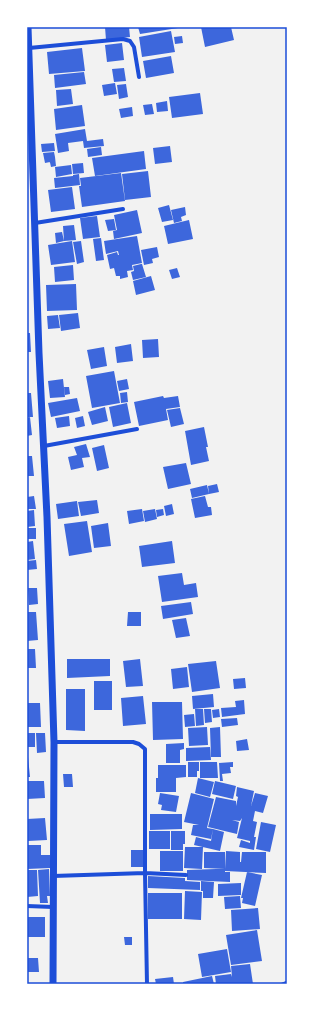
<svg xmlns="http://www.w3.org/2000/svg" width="314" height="1011" viewBox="0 0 314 1011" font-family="Commissioner,sans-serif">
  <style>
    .building { fill: #3d67dc }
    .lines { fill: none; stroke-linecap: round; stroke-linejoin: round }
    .path { stroke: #1d4ed8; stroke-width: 2.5 }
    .minor { stroke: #1d4ed8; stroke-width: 4 }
    .tertiary { stroke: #1d4ed8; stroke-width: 7 }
    .neatline { fill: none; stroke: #1d4ed8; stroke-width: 1.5 }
  </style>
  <rect width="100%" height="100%" fill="#f2f2f2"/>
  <path class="building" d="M105,27h24l1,10 -24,3z
    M138,27h40v1l-38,6z
    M201,27h30l3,13 -29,7z
    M171,31l4,21 -33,5 -3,-20z
    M182,36l1,7 -8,1 -1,-7z
    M122,43l2,17 -17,2 -2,-17z
    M82,48l3,23 -36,3 -2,-22z
    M171,56l3,17 -28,5 -3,-17z
    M124,68l2,13 -12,1 -2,-13z
    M84,72l2,12 -31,4 -1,-13z
    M115,83l2,11 -13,2 -2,-11z
    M126,84l2,13 -9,2 -2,-14z
    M71,89l2,15 -16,2 -1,-16z
    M200,93l3,21 -31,4 -3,-21z
    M167,101l1,10 -11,1 -1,-9z
    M152,104l2,10 -9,1 -2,-10z
    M82,105l3,21 -29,4 -2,-21z
    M132,107l1,9 -12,2 -2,-9z
    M85,129l2,12 16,-2 1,7 -20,2 -1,-7 -15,2 1,8 -11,2 -3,-19z
    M54,143l1,8 -13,1 -1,-8z
    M170,146l2,16 -17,2 -2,-16z
    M101,147l1,8 -14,2 -1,-8z
    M144,151l2,18 -51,7 -3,-18z
    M54,152l1,5 -6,1 1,4 -5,1 -2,-10z
    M55,157l1,9 -5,1 -2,-9z
    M83,163l1,10 -11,1 -1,-10z
    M71,165l1,9 -16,3 -1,-10z
    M148,171l3,26 -26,3 -3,-26z
    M121,173l4,28 -43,6 -3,-21h2l-1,-8z
    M79,174l1,11 -25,3 -1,-10 19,-2v-1z
    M72,187l3,22 -24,3 -3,-22z
    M169,205l4,15 -11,2 -4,-14z
    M185,207l1,8 -5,2 1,4 -8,2 -3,-13z
    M137,210l5,23 -28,6 -1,-8 4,-1 -3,-15z
    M97,216l3,21 -17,2 -3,-21z
    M114,219l2,11 -8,1 -3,-11z
    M189,220l4,19 -25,5 -4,-18z
    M74,225l2,15 -12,1 -1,-15z
    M62,232l2,9 -8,2 -1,-10z
    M137,236l5,27 -10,2 1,5 -6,1 1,6 -8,2v-3h-4l-2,-8 -4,1 -3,-14 10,-3 1,3 8,-2 -7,2 -1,-4 -12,3 -2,-13z
    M101,238l3,22 -8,1 -3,-22z
    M72,241l3,21 -24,3 -3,-20z
    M81,241l3,21 -7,2 -4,-22z
    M157,247l2,10 -7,2 1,4 -9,2 -3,-15z
    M141,264h1l4,13 -13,3 -2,-8 3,-1 -1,-5z
    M73,265l1,15 -19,2 -1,-15z
    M177,268l3,9 -8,2 -3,-9z
    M151,276l4,14 -19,5 -3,-14z
    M76,284l1,26 -30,1 -1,-26z
    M78,313l2,15 -19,3 -2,-16z
    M58,315l2,13 -12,1 -1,-13z
    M27,333h3l1,19h-4z
    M158,339l1,18 -16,1 -1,-18z
    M131,344l2,17 -16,2 -2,-16z
    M104,347l3,19 -16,3 -4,-19z
    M114,371l6,32 -28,5 -6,-32z
    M63,379l2,18 -15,1 -2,-17z
    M127,379l2,10 -10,2 -2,-10z
    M64,387h5l1,7 -5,1z
    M127,392l1,10 -7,1 -1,-10z
    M27,393h4l2,24h-6z
    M163,396l1,2 14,-2 2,11 -14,2 2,11 -29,6 -5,-24z
    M77,398l3,13 -29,6 -3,-14z
    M127,403l4,20 -18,4 -4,-20z
    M105,407l3,14 -16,4 -4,-13z
    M180,408l4,16 -13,3 -4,-17z
    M69,416l1,10 -13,2 -2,-10z
    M83,416l2,10 -8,2 -2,-10z
    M30,417l2,18 -5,1v-18z
    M204,427l4,20h-2l3,14 -18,4 -6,-34z
    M86,444l4,13 -8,1 2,9 -13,3 -3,-13 9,-2 -3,-8z
    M104,445l5,23 -12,3 -5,-23z
    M27,456h5l2,20h-6z
    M186,463l5,21 -23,5 -5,-22z
    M217,484l2,8 -10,2 -1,-8z
    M207,485l2,9 -17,4 -2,-9z
    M34,496l2,13h-9v-12z
    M205,496l3,11h3l1,8 -17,3 -4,-19z
    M97,500l2,13 -18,3 -3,-14z
    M77,501l2,15 -21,3 -2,-15z
    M172,504l2,10 -8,2 -2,-10z
    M142,509l2,12 -15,3 -2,-13z
    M155,509l2,10 -12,3 -2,-11z
    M163,509l1,6 -7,2 -1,-7z
    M34,510l1,16 -8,1v-16z
    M87,521l5,31 -23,4 -5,-32z
    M108,523l3,23 -17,2 -3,-22z
    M27,528h9v11h-9z
    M33,541l2,18 -8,1v-18z
    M172,541l3,22 -33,4 -3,-21z
    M36,560l1,9 -10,1v-9z
    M182,573l2,12 12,-2 2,14 -36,5 -4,-26z
    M28,588h9l1,16 -9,1z
    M191,602l2,12 -30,5 -2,-13z
    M27,612h9l2,28 -11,1z
    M128,612h13v14h-14z
    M186,618l4,18 -14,2 -4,-18z
    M27,649h8l1,19h-9z
    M67,659h43v17l-43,2z
    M140,659l3,27 -17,1 -3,-26z
    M216,661l4,27 -28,4 -4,-28z
    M187,667l2,20 -16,2 -2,-20z
    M245,678l1,10 -12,1 -1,-10z
    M94,681h18v29h-18z
    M66,689h19v42l-19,-1z
    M213,694l1,13 -21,2 -1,-13z
    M143,696l3,28 -23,2 -2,-28z
    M244,700l1,14 -23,3 -1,-9 15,-1 -1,-6z
    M152,702h30l1,37 -30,1z
    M27,703h13l1,24h-14z
    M195,709h8l1,16 -8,1z
    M204,709h7l1,13 -7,1z
    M219,709l1,8 -7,1 -1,-8z
    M194,714l1,12 -10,1 -1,-12z
    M237,718l1,7 -16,2 -1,-8z
    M207,727l1,18 -19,1 -1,-18z
    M220,727l1,30h-10l-1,-29z
    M27,733h8v14h-8z
    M36,733h9l1,19 -9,1z
    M247,739l2,11 -12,1 -1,-10z
    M184,743v6l-4,1v13h-14v-19z
    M210,747l1,13 -25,1v-13z
    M27,757h1l2,20h-3z
    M188,762h11v9h-2v6h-9z
    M200,762h17l1,16h-18z
    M233,762v5h-3l1,6 -9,1 1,7h-3l-1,-18z
    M158,765h28v12l-10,1v14h-20v-14h2z
    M63,774h9l1,13h-9z
    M198,778l16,4 -4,15 -15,-4z
    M27,781h17l1,17 -18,1z
    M215,781l21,5 -3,13 -21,-5z
    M237,787l17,4 -3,15 4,-13 13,3 -5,17 -8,-2 -2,10 4,1 -3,15h2l-2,13 -15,-3 2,-7 9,3v-2l-13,-3 5,-20 -2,3 -8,-1 7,2 -2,12 -29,-7 8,-30 20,4v5l2,-9 -2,-1z
    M160,793l19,3 -3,16 -15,-2 1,-5 -4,-1z
    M191,793l23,6 -7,29 6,1 -2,10 -20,-4 2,-10h6l-15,-3z
    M150,814h32v15l-32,1z
    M45,818l2,22 -19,1 -1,-22z
    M261,822l15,3 -6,27 -14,-3z
    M213,829l11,3 -4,19 -26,-6 2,-8 15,4z
    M149,831h21v18h-21z
    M171,831h14v13h-2v6h-12z
    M27,845h14v10h9v13l-23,1z
    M185,847h18l-1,22 -18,-1z
    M131,850h12v17h-12z
    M160,851h23v20h-23z
    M226,851l14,1v10h1l1,-10h24v21l-41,-2v-2h2h-2z
    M204,852h21v17l-21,-1z
    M49,869l1,27h-3l1,7h-8l-2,-33z
    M216,869h9v3h5v10l-43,-2v-10z
    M27,870h10l1,26 -11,1z
    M247,872l15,3 -7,31 -13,-3 1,-5h-2z
    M148,876l37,2v3l15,1v8l-52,-2z
    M201,881l13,1 -1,16h-10v-7h-2z
    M241,883v12l-23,1v-12z
    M185,891l17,1 -1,28 -17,-1z
    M148,893h34v26h-34z
    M240,896l1,12 -16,1 -1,-12z
    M258,908l2,21 -28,2 -1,-21z
    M27,917h18v20h-18z
    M257,930l5,31 -31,4 -5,-30z
    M124,937h8v8h-7z
    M227,949l4,23 -29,5 -4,-23z
    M27,958h11l1,14h-12z
    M250,964l3,20h-37l-1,-8 16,-2 1,3 -1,-11z
    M212,976l2,8h-31v-2z
    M173,977l1,7h-18l-1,-5z"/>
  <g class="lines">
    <path class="path" d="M282,984l5,-2"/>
    <path class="minor" d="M29,48l94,-9 7,2 4,6 5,30
      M35,223l88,-14
      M44,446l93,-17
      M54,742h79l6,2 6,5v124l2,111
      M53,876l92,-3 41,2
      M27,906l26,1"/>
    <path class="tertiary" d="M28,27l11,326 8,164 7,225 -1,242"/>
  </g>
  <rect width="314" height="1011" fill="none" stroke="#ffffff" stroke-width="56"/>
  <rect x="28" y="28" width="258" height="955" class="neatline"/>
</svg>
